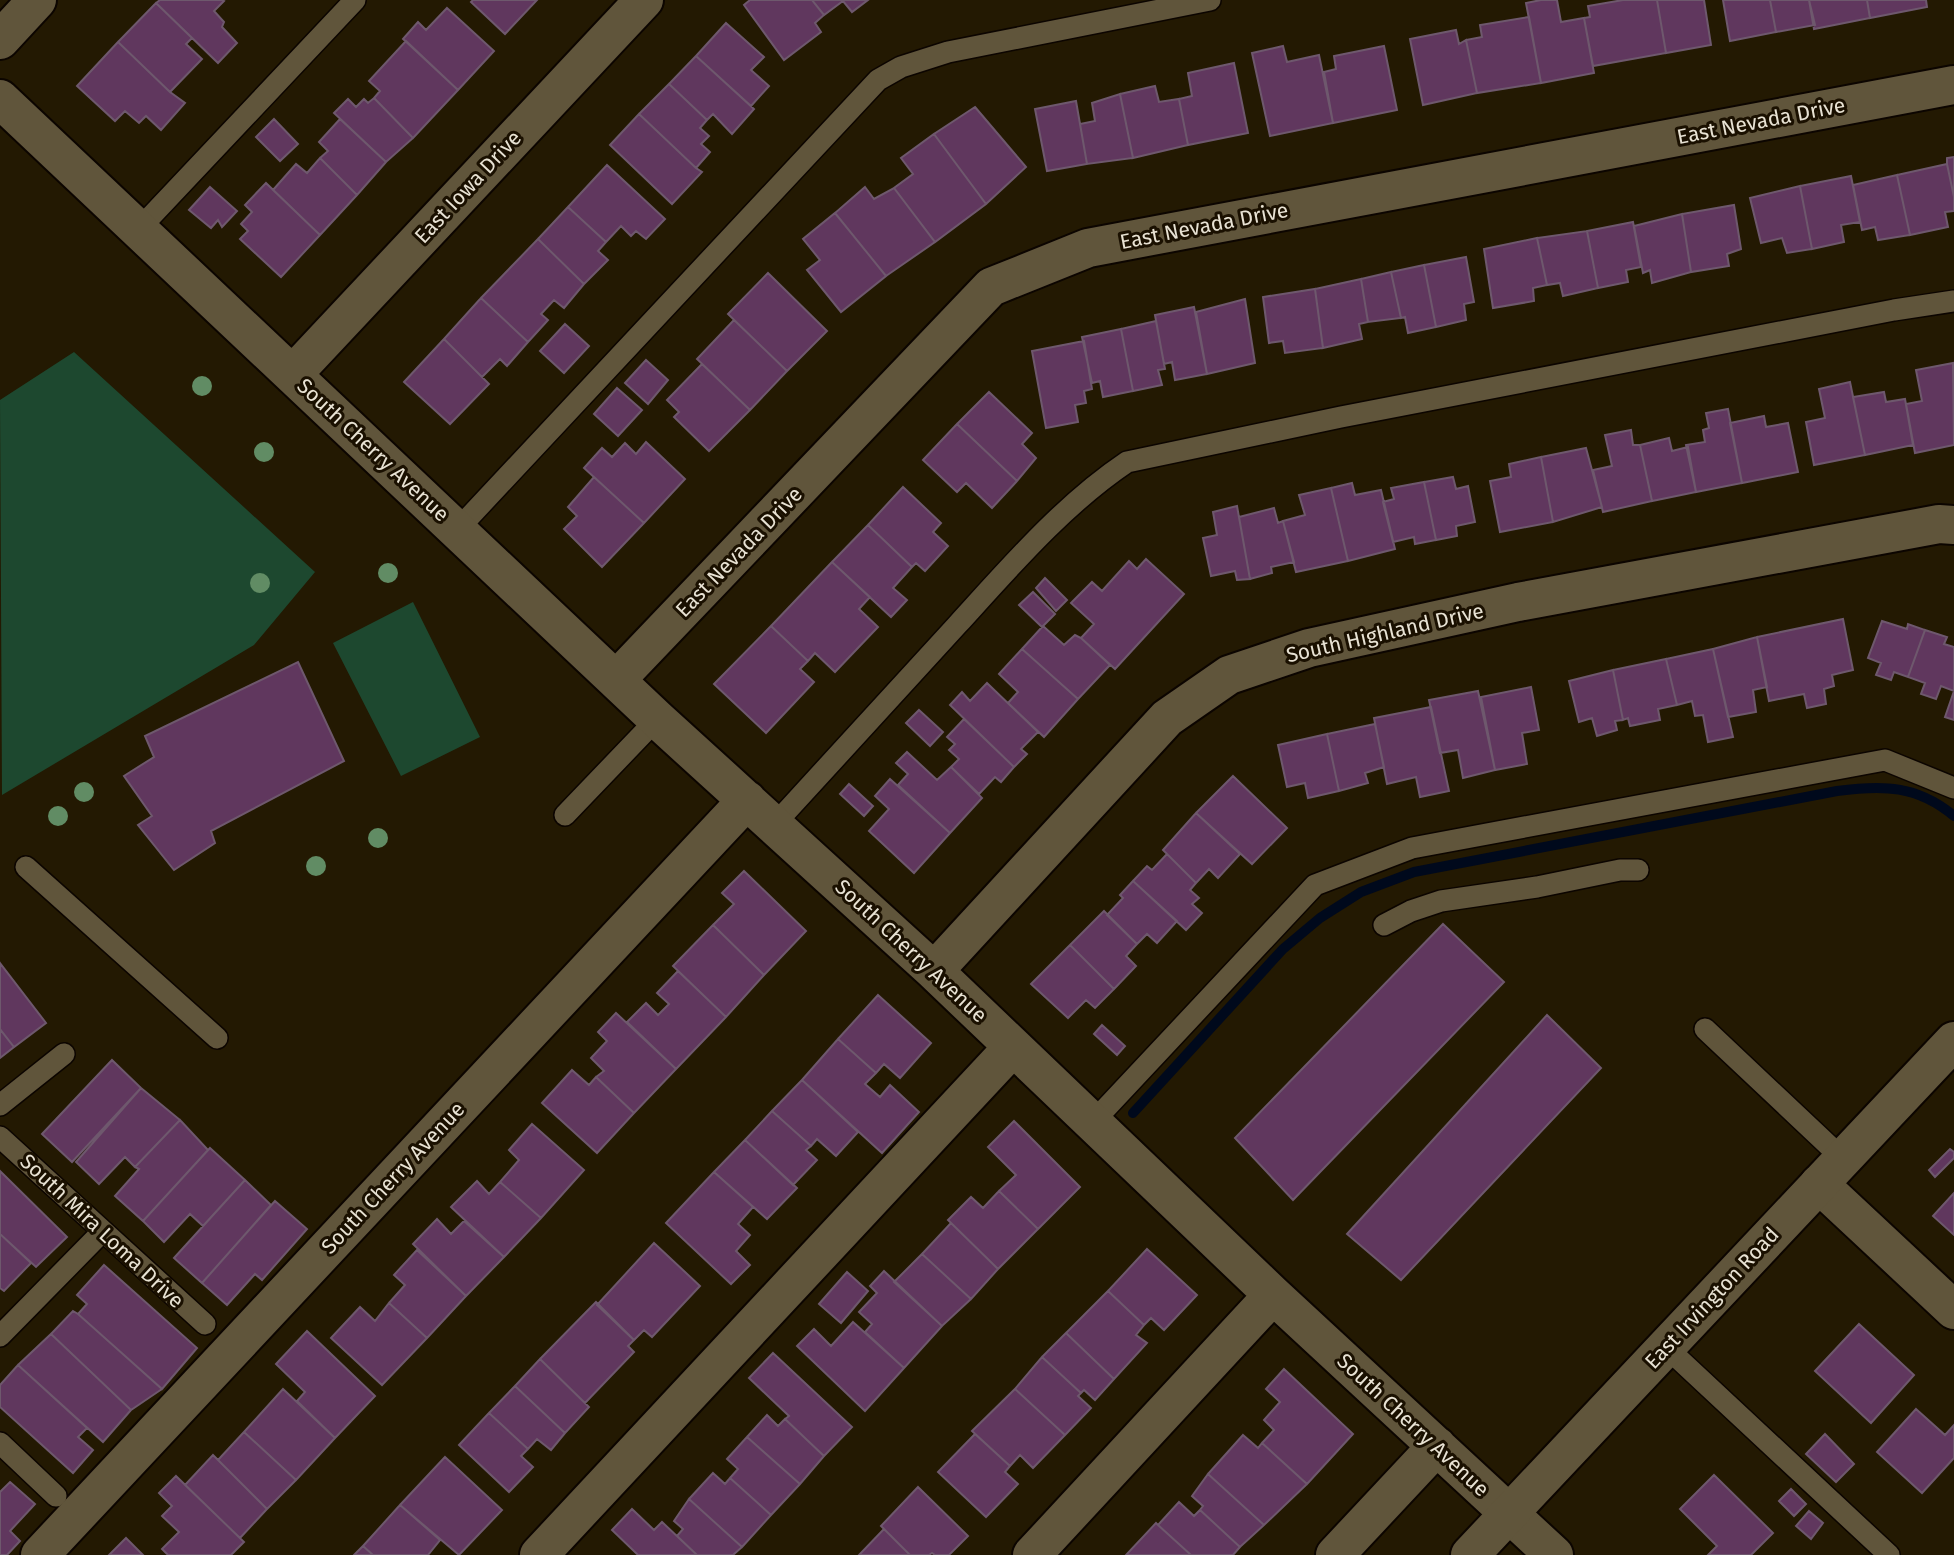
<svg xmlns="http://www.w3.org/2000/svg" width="1954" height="1555" viewBox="0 0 1954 1555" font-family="'Fira Sans',sans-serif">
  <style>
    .green { fill: #1d482f }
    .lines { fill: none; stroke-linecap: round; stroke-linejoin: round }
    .stream { stroke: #00091c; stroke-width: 10 }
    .building { fill: #60375e; stroke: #6e586d; stroke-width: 2 }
    .lane-casing { stroke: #0c0500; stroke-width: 24 }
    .street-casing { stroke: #0c0500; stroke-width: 42 }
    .secondary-casing { stroke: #0c0500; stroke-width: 42 }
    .lane { stroke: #60553b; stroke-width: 21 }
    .street { stroke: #60553b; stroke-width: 38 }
    .secondary { stroke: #60553b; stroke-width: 38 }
    .tree { fill: #618c64 }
    .labels { text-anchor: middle; stroke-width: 6; stroke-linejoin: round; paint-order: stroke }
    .street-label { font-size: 21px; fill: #e8e2d3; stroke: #1a1000 }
  </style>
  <rect width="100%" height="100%" fill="#231902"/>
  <path class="green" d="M74,352l241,220 -61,73 -252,150 -2,-395z
    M413,602l67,135 -79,39 -68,-133z"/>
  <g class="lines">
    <path class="stream" d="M1133,1113l150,-164 37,-31 41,-26 53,-20 423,-81c46,-6 80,-6 117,25"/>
  </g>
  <path class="building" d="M160,0h62l2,1 -10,10 10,11 -2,5 15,16 -19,20 -62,-60z
    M473,0h64l-32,34 -34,-32z
    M750,0h62l12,15 -9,8 6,9 -37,28 -40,-55z
    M812,0h56l-16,12 -9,-11 -19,14z
    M1541,0h16l4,22 23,-4 10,55 -53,10 -15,-80z
    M1623,0h34l9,53 -73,13 -9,-48 6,-1 -2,-11z
    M1657,0h47l7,45 -45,8z
    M1723,0h47l6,32 -46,9z
    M1770,0h39l6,25 -39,7z
    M1809,0h58l3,18 -56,11z
    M1867,0h59l1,7 -57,11z
    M156,3l36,35 -6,6 16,15 -32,33 -52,-50z
    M447,8l47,43 -36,39 -55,-51 15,-17 8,8z
    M1529,17l12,66 -64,10 -11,-53 16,-3 -2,-12z
    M726,23l38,34 -13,13 18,16 -18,20 -55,-50z
    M1456,30l3,14 7,-4 11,53 -54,12 -13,-66z
    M406,41l52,49 -45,48 -39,-40 6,-7 -11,-10z
    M118,42l52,50 15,11 -24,27 -15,-14 -7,7 -14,-12 -10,10 -38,-35z
    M1283,46l4,16 32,-7 14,68 -63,13 -18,-83z
    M1384,46l13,64 -64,13 -9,-51 12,-3 -2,-13z
    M696,56l58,53 -22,25 -19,-20 -6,6 -38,-36z
    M1234,63l14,70 -60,12 -9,-46 13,-3 -4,-23z
    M669,84l38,36 -7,8 9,8 -8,8 9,8 -14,16 -57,-54z
    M1155,86l4,16 20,-3 9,46 -55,13 -13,-64z
    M1120,94l13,64 -46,6 -7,-40 15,-3 -3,-18z
    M374,98l39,40 -27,24 -52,-49 14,-14 8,8 8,-8 4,4z
    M1076,101l11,63 -40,7 -12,-62z
    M975,107l51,60 -40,37 -52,-70z
    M639,114l57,54 6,4 -30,32 -62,-59z
    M274,119l24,25 -18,17 -24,-24z
    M340,119l46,43 -29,33 -37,-37 8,-7 -9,-9z
    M934,134l52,70 -51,38 -41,-54 19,-14 -12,-16z
    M1954,157v40l-7,-33v-6z
    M320,158l37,37 -37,40 -47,-45 23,-26 11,9z
    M1947,164l7,33v14l-9,1 3,15 -38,8 -13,-60z
    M607,165l58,54 -19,20 -10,-8 -5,5 -10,-10 -15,16 -38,-35z
    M1897,175l13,60 -32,5 -3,-13 -13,3 -9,-45z
    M1851,176l9,46 -19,3 3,17 -32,7 -12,-63z
    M266,183l54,52 -39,42 -41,-38 8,-8 -7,-7 11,-12 -7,-7z
    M1800,186l12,63 -25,4 -5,-15 -21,5 -11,-45z
    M210,187l27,24 -15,16 -4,-7 -7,8 -22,-18z
    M865,187l9,12 20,-11 41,54 -49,34 -51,-63z
    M1734,205l7,44 -14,5 2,12 -38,6 -9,-58z
    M568,207l38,35 -8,9 10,9 -24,24 -46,-45z
    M835,213l51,63 -45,36 -34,-42 13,-10 -17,-21z
    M1682,214l9,58 -39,11 -2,-13 -7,3 -9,-47z
    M1633,222l8,45 -15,3 2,12 -30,6 -11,-57z
    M1587,231l11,57 -35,8 -3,-13 -13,2 -10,-47z
    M1537,238l10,47 -14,3 1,13 -41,7 -9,-59z
    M538,239l46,45 -20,24 -10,-8 -13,14 7,6 -20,22 -47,-44z
    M1466,257l8,45 -10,2 2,16 -30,7 -12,-62z
    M1424,265l12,62 -28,6 -3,-16 -4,1 -10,-46z
    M1391,272l10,46 -33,4 -7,-43z
    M768,273l59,58 -40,40 -59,-57z
    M1361,279l7,43 -9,2 3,15 -39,9 -8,-59z
    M1315,289l8,59 -38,5 -2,-12 -14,2 -6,-46z
    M481,298l47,44 -21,24 -7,-7 -18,18 -38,-38z
    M1245,299l10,64 -48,11 -11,-62z
    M1194,307l13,67 -32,6 -3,-18 -8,2 -9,-49z
    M734,320l53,51 -37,39 -53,-51z
    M1156,321l9,48 -7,1 4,15 -29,6 -12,-62z
    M565,324l24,22 -25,27 -24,-22z
    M1121,329l12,62 -30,6 -3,-16 -8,2 -10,-46z
    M444,339l45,45 -39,40 -46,-42z
    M1084,341l8,48 -8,2 2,12 -11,2 3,17 -32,6 -14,-77z
    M646,360l22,20 -20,24 -23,-21z
    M1953,363l1,82 -39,8 -9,-49 16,-3 -6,-31z
    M702,364l48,46 -41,41 -35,-34 5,-5 -12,-12z
    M1850,382l15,73 -51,10 -8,-43 19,-4 -6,-29z
    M617,388l25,22 -24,26 -24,-22z
    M989,392l43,41 -10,11 14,14 -19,23 -60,-57z
    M1884,392l2,10 19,-3 8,46 -48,10 -12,-58z
    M1728,409l14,74 -46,9 -10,-47 19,-3 -2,-12 6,-2 -3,-15z
    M1764,416l2,11 22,-4 10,49 -56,11 -12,-60z
    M957,424l60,57 -25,27 -26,-25 -9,9 -34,-32z
    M1631,430l2,15h7l12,56 -49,11 -10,-42 19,-4 -7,-31z
    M1669,438l3,13 16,-4 8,45 -44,9 -12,-56z
    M646,442l39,37 -41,44 -60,-55 18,-20 10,9 13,-14 11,11z
    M1586,448l16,59 -49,15 -12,-65z
    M1541,457l12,65 -53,10 -10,-51 21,-4 -2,-13z
    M594,477l50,46 -42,44 -38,-38 13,-13 -9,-9z
    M1453,477l3,12 12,-3 7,36 -19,4 1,10 -21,4 -12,-58z
    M1424,482l12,58 -21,4 -1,-7 -21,5 -10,-40 11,-3 -3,-11z
    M1352,483l3,12 26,-5 14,59 -47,12 -17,-73z
    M903,487l38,36 -8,9 15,14 -23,25 -9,-8 -4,4 -44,-42z
    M1331,488l17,73 -52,11 -13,-51 22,-6 -6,-20z
    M1237,506l13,73 -13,1 -2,-9 -24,5 -8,-38 14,-3 -4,-23z
    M1274,508l4,15 5,-2 11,41 -23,5 1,6 -22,6 -11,-62z
    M868,525l44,42 -19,21 14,12 -16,17 -59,-55z
    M1146,559l38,35 -69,75 -34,-31 13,-14 -23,-21 21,-21 10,9 27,-30 8,8z
    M832,562l38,35 -11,12 19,18 -43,45 -20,-19 -7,8 -37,-35z
    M1045,578l22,22 -11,11 -20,-23z
    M1033,592l22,22 -13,13 -23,-22z
    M1843,619l10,51 -21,5 2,11 -10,3 2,15 -19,4 -3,-14 -35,7 -12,-64z
    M1882,621l25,8 1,-5 17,6 -17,47 -14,-5 -3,8 -15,-5 5,-12 -13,-5z
    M771,626l37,35 -8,8 14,13 -48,51 -52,-49z
    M1043,626l21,19 11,-10 6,3 29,27 -32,34 -56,-50z
    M1925,630l22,7 -3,7 10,3v44l-13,-5 -5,13 -15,-5 4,-11 -17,-6z
    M1757,637l10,50 -14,3 3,22 -28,5 -15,-68z
    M1022,649l56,50 -34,38 -36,-34 10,-11 -19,-18z
    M1713,649l20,88 -25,5 -5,-27 -8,1 -3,-15 -15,4 -11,-46z
    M1666,659l11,46 -19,4 2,11 -30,6 -2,-8 -5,2 -10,-50z
    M298,662l46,99 -133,70 4,12 -41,27 -36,-45 14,-9 -28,-40 30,-19 -9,-21z
    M1613,670l10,50 -8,1 2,9 -20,6 -5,-18 -13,4 -10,-41z
    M987,683l51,49 -17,17 6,5 -13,13 -64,-62 12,-13 8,9z
    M1531,687l8,43 -17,3 5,31 -32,6 -14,-73z
    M1478,691l17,79 -32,8 -5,-28 -18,3 -11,-53z
    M1954,691v29l-9,-3z
    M1431,707l18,84 -29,6 -4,-20 -29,7 -13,-66z
    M919,710l24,22 -13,14 -24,-23z
    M964,719l50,48 -13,15 -6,-5 -16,17 -28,-27 8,-8 -10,-9 6,-6 -8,-7z
    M1375,724l9,43 -19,6 3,10 -29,8 -12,-57z
    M1327,734l12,57 -31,7 -3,-15 -18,4 -9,-42z
    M907,752l30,28 14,-13 31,31 -32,35 -52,-48 10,-11 -12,-11z
    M1233,776l54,52 -35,36 -56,-51z
    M890,779l60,54 -36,40 -45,-42 20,-22 -14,-13z
    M849,784l24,22 -9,10 -24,-22z
    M1196,813l44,41 -22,24 -9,-9 -13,14 -33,-33z
    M1167,854l29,29 -6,7 9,8 -7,6 10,9 -16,17 -53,-49 14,-15 5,4z
    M744,871l62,60 -42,44 -51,-50 21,-21 -12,-11z
    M1133,881l44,40 -20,22 -10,-9 -10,10 -30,-29 16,-17 -3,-3z
    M1104,911l33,33 -11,12 10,10 -22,23 -44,-44z
    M1443,924l61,58 -211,218 -58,-62z
    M713,925l51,50 -38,42 -53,-51z
    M1070,945l44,44 -19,19 -9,-8 -18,18 -37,-34z
    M0,963l46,60 -32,24 -14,-18z
    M678,971l48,46 -50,52 -49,-47 19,-19 12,12 11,-11 -12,-11z
    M878,995l53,48 -31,35 -16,-14 -8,9 -38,-34z
    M616,1013l60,56 -42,44 -38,-36 8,-6 -13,-13 16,-17 -9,-9z
    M1547,1015l54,53 -200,212 -54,-46z
    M1102,1025l23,21 -8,9 -23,-21z
    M0,1029l14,18 -14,11z
    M838,1039l38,34 -11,11 15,13 10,-12 29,27 -37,41 -80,-73z
    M112,1060l29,28 -69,74 -30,-28z
    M572,1070l17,15 7,-8 38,36 -37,40 -55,-50z
    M802,1080l56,52 -22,24 -19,-17 -6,7 -39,-35z
    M141,1088l39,32 -45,47 -10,-10 -26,27 -23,-22z
    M772,1111l39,35 -5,4 11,10 -24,25 -48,-45z
    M180,1120l28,30 -65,71 -28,-25 24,-27 -4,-2z
    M1014,1121l66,66 -42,42 -39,-38 17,-16 -28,-28z
    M532,1124l52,46 -43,48 -41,-36 19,-22 -10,-10z
    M745,1140l52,48 -30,31 -53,-47z
    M210,1148l35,32 -42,46 -13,-12 -26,28 -21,-21z
    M1950,1149l4,3v6l-19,19 -6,-7z
    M0,1171l67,66 -31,30 -36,-33z
    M714,1172l39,35 -15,17 12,11 -14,16 14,14 -19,19 -65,-61z
    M245,1180l26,25 -69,78 -28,-25z
    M477,1181l12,13 11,-12 41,36 -37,39 -53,-50z
    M999,1191l39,38 -40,40 -50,-49 23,-23 12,11z
    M1954,1193v42l-21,-19z
    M275,1201l32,28 -45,51 -7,-6 -28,31 -25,-22z
    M437,1219l14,15 13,-13 40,36 -38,39 -53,-52z
    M951,1223l47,46 -27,30 -49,-45z
    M0,1234l31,29 -27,28 -4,-3z
    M654,1243l46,43 -48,51 -8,-7 -10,10 -37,-35z
    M1147,1249l50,46 -33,35 -13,-12 -7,7 -36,-34z
    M417,1250l49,46 -39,42 -38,-35 16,-18 -11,-10z
    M922,1254l49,45 -29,27 -48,-44z
    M104,1265l93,83 -35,41 -84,-75 9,-10 -10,-9z
    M884,1271l58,55 -38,42 -39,-36 7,-8 -13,-12 18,-19 -7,-7z
    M847,1272l21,19 -27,32 -22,-19z
    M1108,1291l36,34 -8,10 11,8 -33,36 -48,-46z
    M596,1302l38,38 -6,6 6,6 -49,51 -45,-44z
    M389,1303l38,35 -45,47 -51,-47 29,-31 15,14z
    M73,1311l5,3 84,75 -31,21 -80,-76z
    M853,1322l51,46 -39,43 -68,-65 17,-17 17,17z
    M1859,1324l55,51 -43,48 -56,-52z
    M307,1331l68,65 -40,42 -38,-37 8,-9 -29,-28z
    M1066,1333l48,46 -19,21 -11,-10 -3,3 -39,-36z
    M51,1334l80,76 -28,32 -85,-77z
    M773,1353l79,74 -28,29 -39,-37 4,-3 -40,-38z
    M1042,1357l39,36 -3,3 13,12 -26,27 -50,-46z
    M540,1359l49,48 -24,26 -50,-47z
    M18,1365l69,63 -9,9 15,13 -20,23 -73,-66v-22z
    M1284,1369l69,65 -46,50 -45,-41 12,-13 -10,-10 16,-18 -14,-13z
    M515,1386l50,47 -14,17 -14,-11 -9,10 -39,-36z
    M283,1389l52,49 -39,42 -52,-48z
    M1015,1389l50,46 -32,33 -13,-13 -10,11 -38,-35z
    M1916,1409l29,26 9,-10v33l-32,35 -45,-41z
    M489,1413l39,36 -7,7 12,11 -24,25 -50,-47z
    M767,1415l11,11 7,-7 39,37 -24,28 -53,-47z
    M244,1432l52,48 -29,29 -49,-49z
    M975,1434l35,32 -5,6 13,12 -32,33 -48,-45z
    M1825,1434l29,30 -18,18 -30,-28z
    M1243,1435l15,13 4,-5 45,41 -43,41 -56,-51z
    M747,1437l53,47 -29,31 -41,-37 8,-9 -11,-10z
    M213,1455l54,54 -27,29 -55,-53z
    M445,1457l57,53 -43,45 -59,-50z
    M713,1473l12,11 5,-6 41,37 -29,32 -53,-48z
    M1208,1474l56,51 -24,22 -40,-37 3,-4 -11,-10z
    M1714,1475l59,58 -22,22h-43l9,-9 -37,-37z
    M176,1476l68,66 -13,13h-63l-6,-6 17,-17 -17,-16 10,-10 -13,-13z
    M10,1482l25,22 -25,27 10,10 -13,14h-7v-63z
    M918,1487l50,49 -19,19h-14l-3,-2 -3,2h-19l-29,-29z
    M1791,1489l15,15 -12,12 -15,-15z
    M689,1499l53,48 -9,8h-36l-20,-19 6,-7 -9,-8z
    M1179,1502l15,14 6,-6 40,37 -7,8h-42l-33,-30z
    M400,1505l40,35 -12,15h-55l-10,-9z
    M632,1509l22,21 8,-8 35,33h-59l-26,-25z
    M1809,1511l14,12 -12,16 -15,-13z
    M1156,1523l2,2 33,30h-65z
    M884,1529l26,26h-51z
    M126,1538l17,17h-34z
    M363,1546l10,9h-19z"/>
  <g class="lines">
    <g class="lane-casing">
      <path id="lane" d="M139,229l216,-229
        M458,529l420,-449 23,-13 47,-15 262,-52
        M565,815l92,-96
        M774,825c62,-67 123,-134 184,-201 52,-57 105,-119 169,-162l214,-45 553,-107 60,-9
        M26,867l191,171
        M1384,925l27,-14 30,-10 96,-14 83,-17h18
        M1705,1029l138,130
        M0,1105l64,-51
        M1092,1123l223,-238 97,-37 473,-88 69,28
        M0,1137l205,187
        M0,1336l103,-105
        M1666,1347l223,208
        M0,1443l56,53"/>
    </g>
    <g class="street-casing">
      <path id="street" d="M0,40l37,-40
        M0,99l657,620 277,252 339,324 281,260
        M293,374l351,-374
        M617,679l374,-392 97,-39 866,-163
        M934,971l233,-253 62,-43 80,-27 209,-46 421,-78 15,1
        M1819,1184l135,126
        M40,1555l707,-755
        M539,1555l474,-508
        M1032,1555l241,-260
        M1335,1555l102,-109"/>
    </g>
    <g class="secondary-casing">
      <path id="secondary" d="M1470,1555l484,-514"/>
    </g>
    <use href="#lane" class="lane"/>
    <use href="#street" class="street"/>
    <use href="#secondary" class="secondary"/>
  </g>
  <g class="tree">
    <circle cx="202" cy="386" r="10"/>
    <circle cx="264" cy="452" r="10"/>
    <circle cx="388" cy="573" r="10"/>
    <circle cx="260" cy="583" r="10"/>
    <circle cx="84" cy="792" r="10"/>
    <circle cx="58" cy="816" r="10"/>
    <circle cx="378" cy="838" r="10"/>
    <circle cx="316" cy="866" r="10"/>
  </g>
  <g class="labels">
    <g class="street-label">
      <text transform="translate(1761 121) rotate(-11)" y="7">East Nevada Drive</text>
      <text transform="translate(468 187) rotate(-47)" y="7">East Iowa Drive</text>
      <text transform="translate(1204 226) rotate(-11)" y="7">East Nevada Drive</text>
      <text transform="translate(373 450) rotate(43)" y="7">South Cherry Avenue</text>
      <text transform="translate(739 552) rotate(-46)" y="7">East Nevada Drive</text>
      <text transform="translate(1385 633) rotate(-13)" y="7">South Highland Drive</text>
      <text transform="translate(911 951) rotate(43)" y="7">South Cherry Avenue</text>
      <text transform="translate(393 1178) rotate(-47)" y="7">South Cherry Avenue</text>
      <text transform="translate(102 1231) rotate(43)" y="7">South Mira Loma Drive</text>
      <text transform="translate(1712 1298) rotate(-47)" y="7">East Irvington Road</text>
      <text transform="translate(1413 1425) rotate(43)" y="7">South Cherry Avenue</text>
    </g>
  </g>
</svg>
